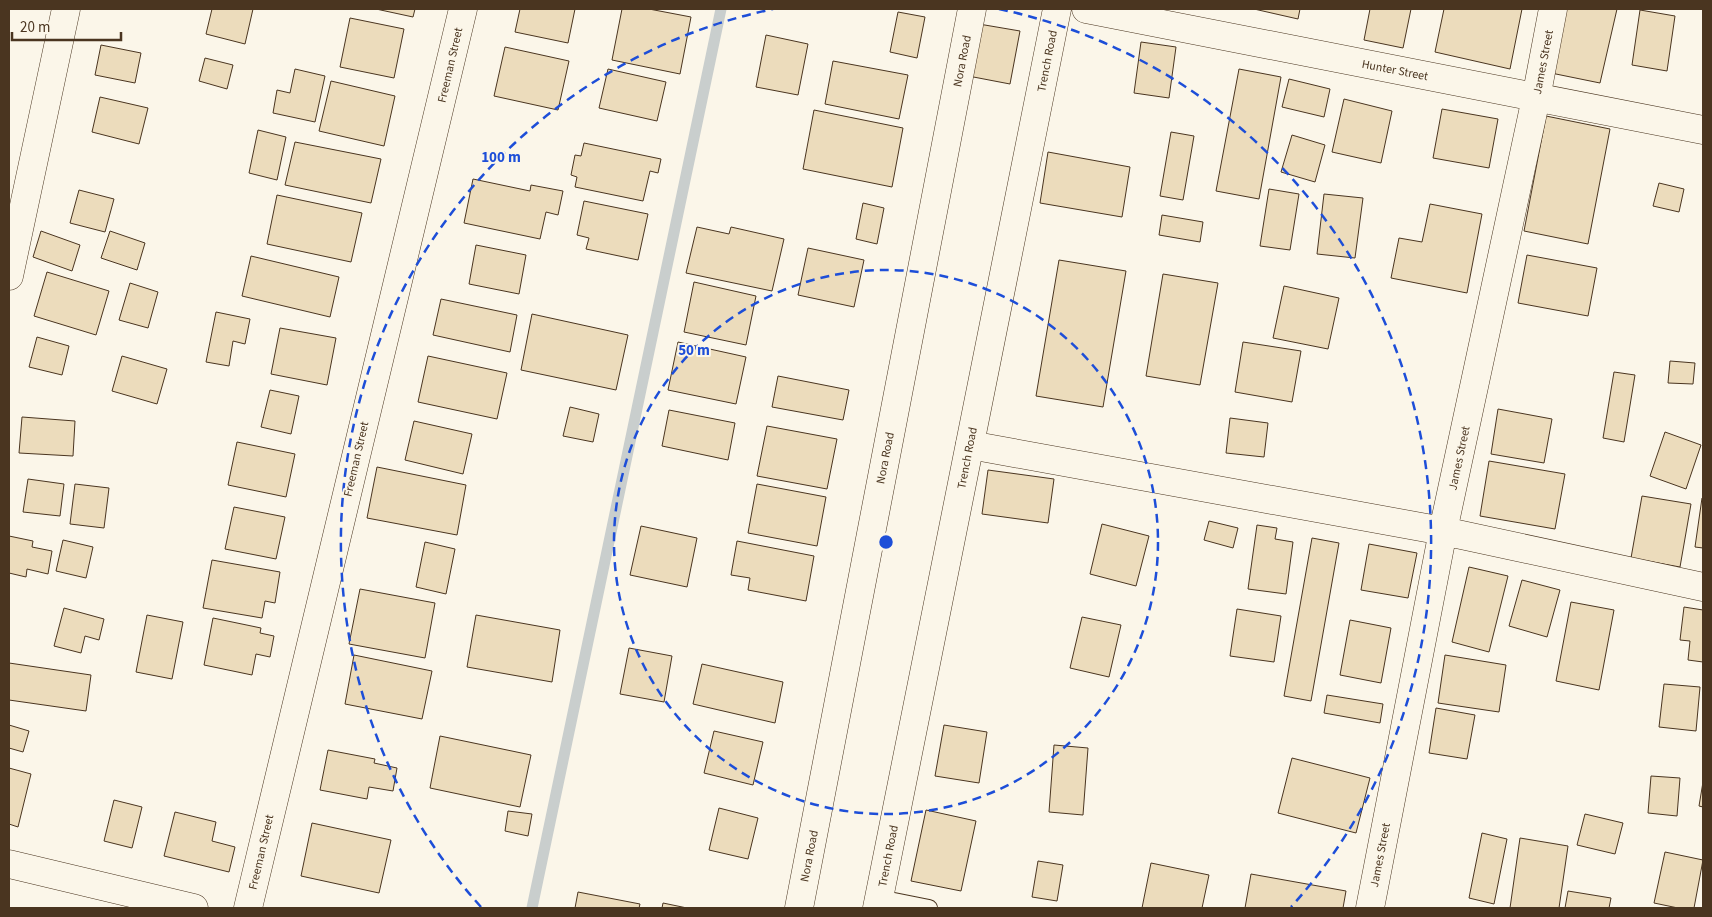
<svg xmlns="http://www.w3.org/2000/svg" width="1712" height="917" viewBox="0 0 1712 917" font-family="'Source Sans 3',sans-serif">
  <style>
    .lines { fill: none; stroke-linecap: round; stroke-linejoin: round }
    .stream { stroke: #c9cecd; stroke-width: 11 }
    .building { fill: #ecdcbc; stroke: #4a3520 }
    .lane-casing { stroke: #4a3520; stroke-width: 18 }
    .street-casing { stroke: #4a3520; stroke-width: 29 }
    .secondary-casing { stroke: #4a3520; stroke-width: 29 }
    .lane { stroke: #fbf6e9; stroke-width: 16 }
    .street { stroke: #fbf6e9; stroke-width: 28 }
    .secondary { stroke: #fbf6e9; stroke-width: 28 }
    .ring { fill: none; stroke: #1d4ed8; stroke-width: 2.5; stroke-dasharray: 9 6 }
    .labels { text-anchor: middle; stroke-width: 4; stroke-linejoin: round; paint-order: stroke }
    .street-label { font-size: 12px; fill: #4a3520; stroke: #fbf6e9 }
    .centre { fill: #1d4ed8; stroke: #fbf6e9; stroke-width: 2.5 }
    .ring-label { font-size: 15px; text-anchor: middle; font-weight: bold; fill: #1d4ed8; stroke: #fbf6e9; stroke-width: 4; stroke-linejoin: round; paint-order: stroke }
  </style>
  <rect width="100%" height="100%" fill="#fbf6e9"/>
  <g class="lines">
    <path class="stream" d="M532,908l189,-899"/>
  </g>
  <path class="building" d="M212,9h41l-8,35 -39,-10z
    M376,9h39l-2,8z
    M520,9h55l-7,34 -53,-11z
    M622,9h27l42,8 -11,57 -68,-14z
    M1254,9h46l-2,10z
    M1370,9h41l-8,39 -39,-8z
    M1444,9h78l-12,60 -75,-17z
    M1565,9h52l-17,74 -49,-10z
    M1640,10l35,6 -8,55 -35,-6z
    M898,12l27,5 -8,41 -27,-6z
    M350,18l54,11 -10,49 -54,-11z
    M973,23l47,8 -10,53 -47,-9z
    M766,35l42,9 -10,51 -42,-8z
    M1141,42l35,5 -7,51 -35,-5z
    M101,45l40,8 -6,30 -40,-8z
    M505,47l64,14 -11,49 -64,-14z
    M205,58l28,7 -6,24 -28,-8z
    M833,61l75,14 -9,44 -74,-15z
    M295,69l30,7 -10,46 -42,-9 4,-23 13,3z
    M608,69l58,13 -9,39 -58,-13z
    M1239,69l42,8 -22,122 -43,-8z
    M1289,79l41,10 -6,28 -42,-10z
    M331,81l64,15 -11,50 -65,-15z
    M100,97l48,11 -9,36 -47,-12z
    M1344,99l48,12 -11,52 -49,-11z
    M1442,109l56,10 -9,49 -56,-10z
    M814,110l89,18 -11,59 -89,-18z
    M1546,116l64,13 -22,115 -64,-13z
    M258,130l28,7 -9,43 -28,-7z
    M1171,132l23,4 -11,64 -23,-4z
    M1292,135l33,10 -10,37 -34,-10z
    M295,142l86,17 -10,44 -86,-18z
    M584,143l77,16 -3,14 -8,-2 -7,30 -68,-14 2,-10 -6,-2 4,-20 6,1z
    M1048,152l82,15 -8,50 -82,-14z
    M473,179l57,12 1,-6 32,6 -5,24 -12,-3 -6,27 -76,-16z
    M1659,183l25,6 -5,23 -26,-6z
    M1269,189l30,5 -9,56 -30,-4z
    M79,190l35,9 -9,33 -35,-9z
    M1324,194l39,4 -8,60 -38,-4z
    M277,195l85,18 -11,49 -84,-18z
    M584,201l64,13 -10,46 -52,-11 3,-11 -12,-3z
    M863,203l21,5 -7,36 -21,-5z
    M1430,204l52,10 -15,79 -76,-15 8,-40 23,4z
    M1162,215l41,7 -3,20 -41,-7z
    M697,227l32,7 2,-7 53,12 -12,52 -86,-18z
    M41,231l39,14 -8,26 -39,-14z
    M110,231l35,12 -8,27 -36,-12z
    M476,245l50,10 -7,39 -50,-10z
    M808,248l56,12 -10,47 -56,-12z
    M1527,255l70,13 -9,48 -70,-13z
    M251,256l88,21 -9,40 -88,-21z
    M1059,260l67,11 -23,136 -67,-11z
    M47,272l62,19 -13,44 -62,-19z
    M1163,274l55,9 -18,102 -54,-9z
    M694,282l62,14 -10,49 -62,-13z
    M130,283l28,9 -10,36 -29,-8z
    M1284,286l55,12 -11,51 -55,-11z
    M441,299l76,16 -7,37 -77,-17z
    M216,312l34,7 -5,25 -12,-3 -4,25 -23,-4z
    M532,314l96,21 -12,55 -95,-20z
    M280,328l56,10 -9,47 -56,-11z
    M37,337l32,9 -7,29 -33,-8z
    M678,342l68,15 -10,47 -68,-14z
    M1243,342l58,9 -9,51 -57,-10z
    M122,356l45,13 -10,35 -45,-13z
    M428,356l79,17 -10,46 -79,-17z
    M1670,361l25,2 -2,21 -25,-1z
    M1614,372l21,3 -11,67 -21,-4z
    M778,376l71,14 -6,30 -71,-13z
    M270,390l29,6 -8,38 -30,-7z
    M570,407l29,7 -6,28 -30,-6z
    M1498,409l54,10 -8,44 -53,-9z
    M669,410l66,13 -7,37 -66,-14z
    M22,417l53,4 -2,35 -54,-3z
    M1230,418l38,5 -4,34 -38,-4z
    M414,421l58,13 -9,40 -58,-14z
    M767,426l70,13 -10,50 -70,-13z
    M1665,432l36,13 -15,44 -36,-13z
    M237,442l58,12 -9,43 -58,-12z
    M1489,461l76,13 -10,55 -75,-13z
    M377,467l89,18 -9,50 -90,-17z
    M988,470l66,9 -6,44 -66,-9z
    M28,479l36,5 -4,32 -37,-4z
    M75,484l34,4 -5,40 -34,-4z
    M757,484l69,13 -9,49 -69,-13z
    M1642,496l49,8 -11,63 -49,-9z
    M1702,498l1,1v49l-8,-1z
    M234,507l51,10 -9,42 -51,-10z
    M1209,521l29,7 -5,20 -29,-8z
    M1102,524l47,12 -13,50 -46,-12z
    M1257,525l20,3 -2,11 18,3 -7,52 -38,-5z
    M641,526l56,12 -10,49 -57,-12z
    M9,536l24,5 -1,6 20,4 -4,23 -21,-5 -1,8 -17,-4z
    M1312,538l27,5 -28,158 -27,-5z
    M63,540l30,7 -7,31 -30,-7z
    M737,541l77,15 -8,45 -58,-11 2,-12 -19,-3z
    M425,542l30,7 -9,45 -30,-7z
    M1369,544l48,9 -9,45 -47,-8z
    M212,560l68,12 -5,31 -10,-2 -3,17 -59,-10z
    M1469,567l39,9 -19,76 -37,-10z
    M1522,580l38,10 -13,47 -38,-11z
    M360,589l75,14 -10,55 -76,-14z
    M1571,602l43,8 -15,80 -43,-9z
    M1684,607l19,3v52l-15,-2 2,-19 -10,-1z
    M64,608l40,11 -5,21 -14,-4 -4,17 -27,-7z
    M1237,609l44,7 -7,46 -44,-6z
    M147,615l36,7 -11,57 -36,-7z
    M476,615l84,15 -8,52 -85,-15z
    M1082,617l39,8 -12,52 -39,-9z
    M213,618l48,10 -1,5 14,3 -4,21 -14,-3 -4,21 -48,-10z
    M1350,620l41,8 -10,55 -41,-8z
    M629,648l43,8 -8,46 -44,-8z
    M354,655l78,16 -10,48 -77,-15z
    M1445,655l61,10 -7,47 -61,-9z
    M9,663l82,12 -5,36 -77,-11z
    M702,664l81,18 -8,41 -82,-19z
    M1664,684l36,3 -4,44 -37,-4z
    M1327,695l56,9 -3,19 -56,-10z
    M1436,708l39,7 -8,44 -38,-6z
    M9,725l20,6 -6,21 -14,-4z
    M944,725l43,7 -8,51 -44,-7z
    M714,731l49,11 -10,43 -49,-12z
    M440,736l91,19 -11,52 -90,-19z
    M1054,745l34,3 -5,67 -34,-3z
    M328,750l47,9 -1,4 23,5 -4,23 -24,-4 -2,12 -47,-9z
    M1292,758l78,20 -14,55 -78,-20z
    M9,768l22,6 -13,53 -9,-3z
    M1651,776l29,2 -3,38 -29,-3z
    M1703,782v25l-4,-1z
    M114,800l28,7 -10,41 -28,-7z
    M719,808l39,10 -10,41 -39,-9z
    M926,810l50,11 -15,70 -50,-10z
    M508,811l24,3 -4,22 -23,-5z
    M175,812l41,10 -4,19 23,6 -6,25 -65,-16z
    M1585,814l38,9 -8,31 -38,-9z
    M312,823l79,17 -12,53 -78,-17z
    M1482,833l25,6 -13,65 -25,-6z
    M1520,838l48,8 -9,62h-49z
    M1665,852l38,8 -9,48h-16l-24,-5z
    M1038,861l25,4 -6,36 -25,-4z
    M1151,863l58,12 -7,33h-60z
    M1251,874l95,17 -3,17h-98z
    M1568,891l43,7 -2,10h-44z
    M578,892l62,12 -1,4h-64z
    M663,903l24,5h-25z"/>
  <g class="lines">
    <g class="lane-casing">
      <path id="lane" d="M879,898l50,10"/>
    </g>
    <g class="street-casing">
      <path id="street" d="M9,276l57,-267
        M970,445l473,86 260,56
        M9,864l185,44
        M248,908l215,-899
        M799,908l173,-899
        M1370,908l73,-377 93,-433 17,-89"/>
    </g>
    <g class="secondary-casing">
      <path id="secondary" d="M1086,9l617,121
        M877,908l180,-899"/>
    </g>
    <use href="#lane" class="lane"/>
    <use href="#street" class="street"/>
    <use href="#secondary" class="secondary"/>
  </g>
  <g class="ring">
    <circle cx="886" cy="542" r="272"/>
    <path d="M481 907A545 545 0 0 1 773 9M999 9A545 545 0 0 1 1291 907"/>
  </g>
  <g class="labels">
    <g class="street-label">
      <text transform="translate(962 61) rotate(-79)" y="4">Nora Road</text>
      <text transform="translate(1047 61) rotate(-79)" y="4">Trench Road</text>
      <text transform="translate(1543 62) rotate(-79)" y="4">James Street</text>
      <text transform="translate(450 65) rotate(-77)" y="4">Freeman Street</text>
      <text transform="translate(1395 70) rotate(11)" y="4">Hunter Street</text>
      <text transform="translate(885 458) rotate(-79)" y="4">Nora Road</text>
      <text transform="translate(967 458) rotate(-79)" y="4">Trench Road</text>
      <text transform="translate(1459 458) rotate(-78)" y="4">James Street</text>
      <text transform="translate(356 459) rotate(-77)" y="4">Freeman Street</text>
      <text transform="translate(261 852) rotate(-77)" y="4">Freeman Street</text>
      <text transform="translate(1380 855) rotate(-79)" y="4">James Street</text>
      <text transform="translate(809 856) rotate(-79)" y="4">Nora Road</text>
      <text transform="translate(888 856) rotate(-79)" y="4">Trench Road</text>
    </g>
  </g>
  <circle cx="886" cy="542" r="8" class="centre"/>
  <g class="ring-label">
    <text x="501" y="162">100 m</text>
    <text x="694" y="355">50 m</text>
  </g>
  <rect width="1712" height="917" fill="none" stroke="#4a3520" stroke-width="20"/>
  <path d="M12 32v8h109v-8" fill="none" stroke="#4a3520" stroke-width="2.5"/>
  <text x="20" y="32" font-size="15" fill="#4a3520" stroke="#fbf6e9" stroke-width="4" paint-order="stroke">20 m</text>
</svg>
